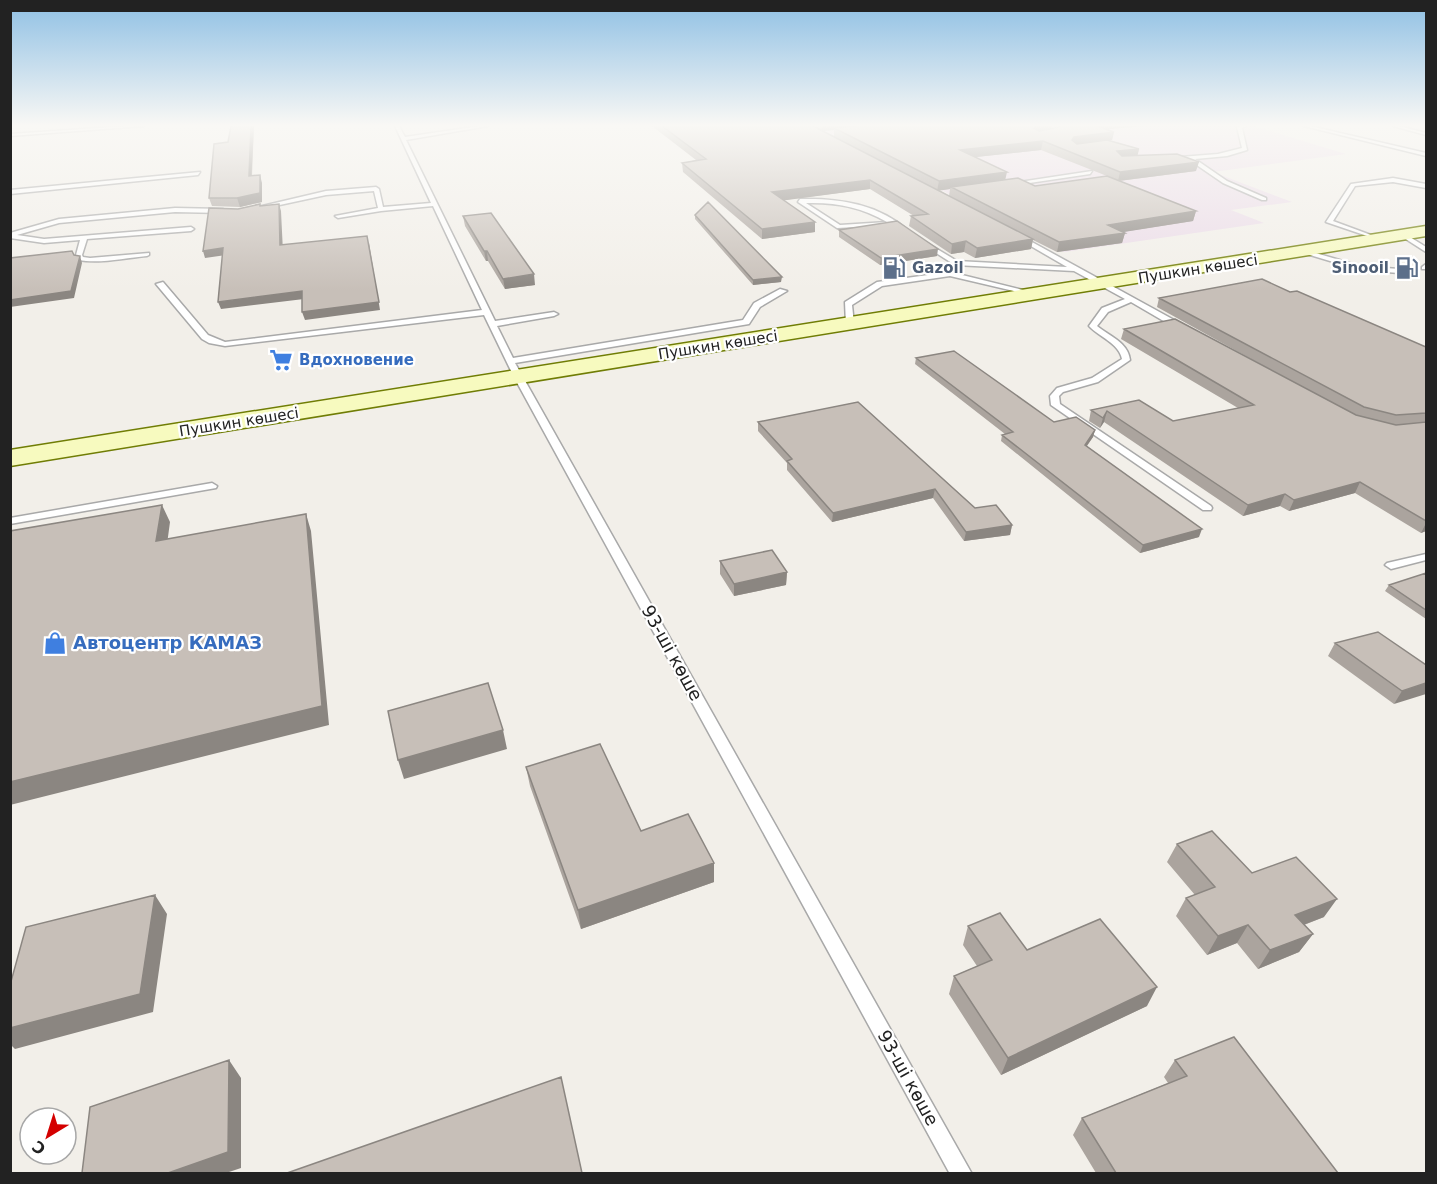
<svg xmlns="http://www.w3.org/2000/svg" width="1437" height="1184" viewBox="0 0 1437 1184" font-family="'DejaVu Sans',sans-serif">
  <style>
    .industrial { fill: #ebdbe8 }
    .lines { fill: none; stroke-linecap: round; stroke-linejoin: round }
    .lane-casing { stroke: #a9a9a9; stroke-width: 3 }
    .secondary-casing { stroke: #707d05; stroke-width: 3 }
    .lane { fill: #fff; fill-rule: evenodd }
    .secondary { fill: #f7fabf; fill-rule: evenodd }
    .wall { fill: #aba49e; fill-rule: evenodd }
    .shaded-wall { fill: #8b8681 }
    .building { fill: #c7bfb8; stroke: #8b8681; stroke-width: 1.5 }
    .labels { text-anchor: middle; stroke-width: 4.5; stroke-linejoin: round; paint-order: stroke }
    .far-service-label { font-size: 15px; font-weight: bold; fill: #4e5e75; stroke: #fff; text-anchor: start }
    .far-street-label { font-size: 15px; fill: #222; stroke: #fff }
    .far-shop-label { font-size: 15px; font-weight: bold; fill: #366cbe; stroke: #fff; text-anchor: start }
    .shop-label { font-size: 18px; font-weight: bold; fill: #366cbe; stroke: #fff; text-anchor: start }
    .street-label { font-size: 18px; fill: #222; stroke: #fff }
  </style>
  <rect width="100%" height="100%" fill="#f2efe9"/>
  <path class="industrial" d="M814,126h439l93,28 -133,18 79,30 -61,8 33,13 -200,29z"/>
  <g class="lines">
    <g class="lane-casing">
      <path id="lane" d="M127,126h16l-133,10v-2z
        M395,126h4l6,11 75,-11h8l-82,14 89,181 59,-9 4,2 -4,2 -57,10 16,32 230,-38 11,-17 26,-14 7,2 -27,16 -11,17 -234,39 457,811h-22l-436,-797 -30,-62 -259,31 -16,-3 -7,-4 -46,-55 7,-2 45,53 17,7 257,-32 -49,-104 -52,5 -43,7 -3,-2 43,-8 -4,-17 -48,4 -65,14 -3,-2 68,-16 50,-4 3,2 4,18 48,-4z
        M1239,126h7l-4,2 5,22 -20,6 -32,3 32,22 39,17v2h-4l-39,-17 -35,-24 -20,-1 50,-4 24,-6 -5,-21z
        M1304,126h6l116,27v3z
        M1393,126h6l27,7v2z
        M1092,171l-2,3 -80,12 -3,-2z
        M200,172l-2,3 -188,19v-4z
        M1393,178l33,6v4l-33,-6 -38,4 -22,35 46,17v2l-53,-18 25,-38z
        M800,199c40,-1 78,5 109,32l-5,1 -12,-7 -55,3 -39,-26zM806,203c30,-1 55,4 81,19l-47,3z
        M175,208l48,1 3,2 -3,2 -48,-1 -116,11 -42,12 27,4 147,-12 3,2 -3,2 -104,8 -5,16 1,2 7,1 59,-5v2l-2,1c-22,2 -47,8 -69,4l-2,-5 4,-15 -36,3 -34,-5v-5l49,-14z
        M1401,234h4l21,13v5l-25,-16z
        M1017,236h4l164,90v4h-6l-48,-28 -23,10 -11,14c12,10 31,16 33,34l-32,22 -35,10 -4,4 1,8 151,102 1,2 -1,2h-8l-152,-105 -1,-9 7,-8 35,-10 30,-19c-3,-16 -23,-22 -33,-33l13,-18 23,-9 -51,-28 -119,-6 -33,-21 5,-1 30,18 110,6 -50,-29z
        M1302,249l58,17 39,3 4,2 -4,2 -39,-3 -60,-18v-2z
        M1426,264v5h-4v-2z
        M950,272l89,22 -4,2 -85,-20 -68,10 -30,19 2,19 -4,2 -4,-2 -1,-22 32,-20z
        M212,483l5,3 -1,2 -206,36v-6z
        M1426,554v6l-35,9 -6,-4 2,-2z"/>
    </g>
    <g class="secondary-casing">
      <path id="secondary" d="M1426,226v10l-1416,230v-16z"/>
    </g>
    <use href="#lane" class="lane"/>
    <use href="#secondary" class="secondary"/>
  </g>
  <path class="wall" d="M231,126h23l-2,50 10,7v19l-22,5 -28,-1 -3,-8 19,-56z
    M652,126h400l-1,2 8,-1 1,-1h84l-36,3 6,3 -2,8h-3l30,9 -2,7 59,15 -77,10 77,30 -3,10 -71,11 3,1 -3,10 -65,9 -24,-12 -2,9 -56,9 -11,-6 -13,2 -42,-28 2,-10h3l-44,-27 -86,11 31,32 -53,7 -79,-67 -1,-9 14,-3zM834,130v6l-11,-5zM1041,150l66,26 -72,10 -30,-6 -30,-23zM950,189l-1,7 -10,-6z
    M695,215l86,67 -28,3 -58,-66z
    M463,216l72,69 -30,4 -17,-28h-2l-21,-35z
    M839,230l98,26 -57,9 -41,-28z
    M1290,292l136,55v184l-5,2 -66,-40 -66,18 -9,-5 -37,10 -139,-94 -4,6 -11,-7 2,-11 48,-10 34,21 65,-13 -117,-69 3,-10 169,53 -136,-75 2,-9z
    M916,358l138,64 41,8 -2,7 -6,9 112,91 -59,16 -139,-112 1,-6 3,-1 -90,-70z
    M858,402l117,106 37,17 -2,10 -46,6 -31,-43 -101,24 -45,-52v-7l-29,-32v-9z
    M720,561l67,11 -1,13 -52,11 -14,-22z
    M1426,573v46l-41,-28 4,-6z
    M1335,643l91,22 -32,39 -66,-48z
    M526,767l115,64 73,32v19l-133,47 -51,-143z
    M1177,844l75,29 72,44 -20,8 9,9 -14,18 -41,17 -21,-26 -30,12 -31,-39 10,-18 9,-3 -28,-33z
    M968,926l59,24 120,56 -146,69 -52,-81 5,-18 23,-10 -14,-21z
    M1175,1060l163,113h-242l-23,-38 9,-17 86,-35 -4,-6z"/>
  <path class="shaded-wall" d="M251,126h3l-3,58 -2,-8z
    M822,126h60l-48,2v2l-13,1z
    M1036,126h16l-1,3 -17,5v-6z
    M1090,126h54l-55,5z
    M1114,132l-2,8 -40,6v-6l2,-3z
    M1043,141l-2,9 -83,9 2,-9z
    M1139,149l-2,9 -22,2 2,-9z
    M1199,162l-3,9 -78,10 2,-9z
    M1007,172l-2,9 -54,6 -1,2 -13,2 2,-10z
    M260,175l2,8v19l-22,5 -3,-9z
    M870,180v9l-98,13v-10z
    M279,204l2,7 2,41 -3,-7z
    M1196,211l-3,10 -88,14 3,-10z
    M815,222v10l-53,7v-10z
    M1125,233l-3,10 -65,9 2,-10z
    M1033,239l-2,10 -56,9 2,-10z
    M966,241l-2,11 -13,2 1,-10z
    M369,243l11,67 -75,10 -3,-8z
    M223,248l3,7 -21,3 -2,-7z
    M938,249l-1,7 -57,9 1,-7z
    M484,251h3l1,10h-2z
    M80,256l2,7 -8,35 -64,9v-7z
    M534,274l1,11 -30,4 -2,-10z
    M782,277l-1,5 -28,3v-5z
    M302,291l2,8 -83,10 -3,-7z
    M1107,411l-3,11 -4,6 3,-10z
    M1095,430l-2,7 -10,14 2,-6z
    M1360,482l-5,11 -66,18 5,-11z
    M935,489l-2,9 -101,24 1,-9z
    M1285,494l-5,12 -37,10 5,-11z
    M162,505l8,17 -5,37 -9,-18z
    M306,514l5,17 18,194 -319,80v-23z
    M1426,523v8l-5,2z
    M1012,525l-2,10 -46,6 2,-9z
    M1202,529l-3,8 -59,16 3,-8z
    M787,572l-1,13 -52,11v-12z
    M1426,683v11l-32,10 8,-13z
    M503,730l4,19 -103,30 -6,-19z
    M714,863v19l-133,47 -3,-19z
    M155,895l12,19 -14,98 -138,37 -5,-5v-16z
    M1337,899l-13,18 -42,16 13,-18z
    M1248,925l-11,18 -30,12 11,-19z
    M1313,934l-14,18 -41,17 12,-19z
    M1157,987l-10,19 -146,69 7,-17z
    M229,1060l12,18v90l-15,5h-58z"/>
  <path class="building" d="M231,126h20l-2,50 11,-1v18l-23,5h-28l5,-54 14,-2z
    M662,126h151l220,113 -56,9 -11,-7 -14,3 -41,-28 17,-2 -58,-34 -98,12 43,30 -53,7 -80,-66 24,-4z
    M857,126h179l-2,2 5,3 20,-4 1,-1h37l17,6 -40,5 -2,3 5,4 30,-4 32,9 -22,2 5,5 55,-2 22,8 -79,10 -77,-31 -83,9 47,22 -68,9 -105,-53z
    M1107,176l89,35 -88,14 17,8 -66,9 -108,-55 67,-9 17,8z
    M708,202l74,75 -29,3 -58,-65z
    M260,204v2l19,-2 1,41 87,-9 12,66 -77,10v-21l-84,11 5,-54 -20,3 6,-43 29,1z
    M491,213l43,61 -31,5 -16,-28h-3l-21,-35z
    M897,221l41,28 -57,9 -42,-28z
    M72,251l2,4 6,1 -9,35 -61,9v-42z
    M1262,279l28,13 7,-1 129,56v66l-30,2 -32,-8 -205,-109z
    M1175,319l181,96 40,10 30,-3v99l-66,-39 -66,18 -9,-6 -37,11 -141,-94 -4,7 -12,-8 48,-10 34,21 81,-16 -130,-76z
    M954,351l100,71 22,-5 19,13 -10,15 117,84 -59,16 -141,-110 11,-3 -97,-74z
    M858,402l117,106 21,-3 16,20 -46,7 -31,-43 -102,24 -46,-52 5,-2 -34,-37z
    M162,505l-6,36 150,-27 16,192 -312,76v-251z
    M772,550l15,22 -53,12 -14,-23z
    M1426,573v37l-37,-25z
    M1378,632l48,33v18l-24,8 -67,-48z
    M488,683l15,47 -105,30 -10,-49z
    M600,744l41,87 47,-17 26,49 -136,47 -52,-143z
    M1212,831l40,42 44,-16 41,42 -42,16 18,19 -43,16 -22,-25 -30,11 -32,-38 29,-11 -38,-43z
    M155,895l-15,99 -130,34v-43l16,-58z
    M1000,913l27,37 73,-31 57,68 -149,71 -54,-82 38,-16 -24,-34z
    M1234,1037l104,136h-222l-34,-55 105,-42 -12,-16z
    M229,1060l-1,92 -60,21h-86l8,-66z
    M561,1077l21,96h-295z"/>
  <linearGradient id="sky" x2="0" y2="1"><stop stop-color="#8fc0e4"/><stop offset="0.43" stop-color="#f9f8f5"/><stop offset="1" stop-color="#f9f8f5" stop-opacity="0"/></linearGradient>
  <rect width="1437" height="291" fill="url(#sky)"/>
  <defs>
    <g id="fuel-bare" transform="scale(1.8)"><path d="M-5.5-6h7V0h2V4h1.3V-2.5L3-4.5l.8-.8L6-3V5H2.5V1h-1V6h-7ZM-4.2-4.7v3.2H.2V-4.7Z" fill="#5c6f8a" stroke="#fff" stroke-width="2.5" paint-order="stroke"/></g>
    <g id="supermarket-bare" transform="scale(1.8)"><path d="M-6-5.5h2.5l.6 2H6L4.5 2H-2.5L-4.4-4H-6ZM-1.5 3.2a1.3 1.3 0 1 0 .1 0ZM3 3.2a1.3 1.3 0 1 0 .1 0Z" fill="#3f7fe0" stroke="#fff" stroke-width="2.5" paint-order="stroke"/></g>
    <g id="shop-bare" transform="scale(1.8)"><path d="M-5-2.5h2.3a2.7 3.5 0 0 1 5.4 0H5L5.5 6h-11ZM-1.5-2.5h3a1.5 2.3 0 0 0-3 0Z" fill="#3f7fe0" stroke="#fff" stroke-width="2.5" paint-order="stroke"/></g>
  </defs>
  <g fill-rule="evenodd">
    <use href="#fuel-bare" x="894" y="268"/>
    <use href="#fuel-bare" x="1407" y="268"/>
    <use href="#supermarket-bare" x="281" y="360"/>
    <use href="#shop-bare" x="55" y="643"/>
  </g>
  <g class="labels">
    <g class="far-service-label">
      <text x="912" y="273">Gazoil</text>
      <text x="1389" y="273" text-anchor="end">Sinooil</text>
    </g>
    <g class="far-street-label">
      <text transform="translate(1198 269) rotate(-9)" y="5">Пушкин көшесі</text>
      <text transform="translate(718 345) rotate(-9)" y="5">Пушкин көшесі</text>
      <text transform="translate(239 422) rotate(-9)" y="5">Пушкин көшесі</text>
    </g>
    <g class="far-shop-label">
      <text x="299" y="365">Вдохновение</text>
    </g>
    <g class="shop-label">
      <text x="73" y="649">Автоцентр КАМАЗ</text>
    </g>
    <g class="street-label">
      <text transform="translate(672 653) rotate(61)" y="6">93-ші көше</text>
      <text transform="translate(908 1078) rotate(61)" y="6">93-ші көше</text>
    </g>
  </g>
  <rect width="1437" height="1184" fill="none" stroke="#222222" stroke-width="24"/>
  <g transform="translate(48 1136) rotate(218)"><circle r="28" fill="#ffffff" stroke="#a7a7a7" stroke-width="1.5"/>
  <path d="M0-4.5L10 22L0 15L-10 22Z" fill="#d40000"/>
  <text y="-9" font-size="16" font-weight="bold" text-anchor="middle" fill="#222222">С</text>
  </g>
</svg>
